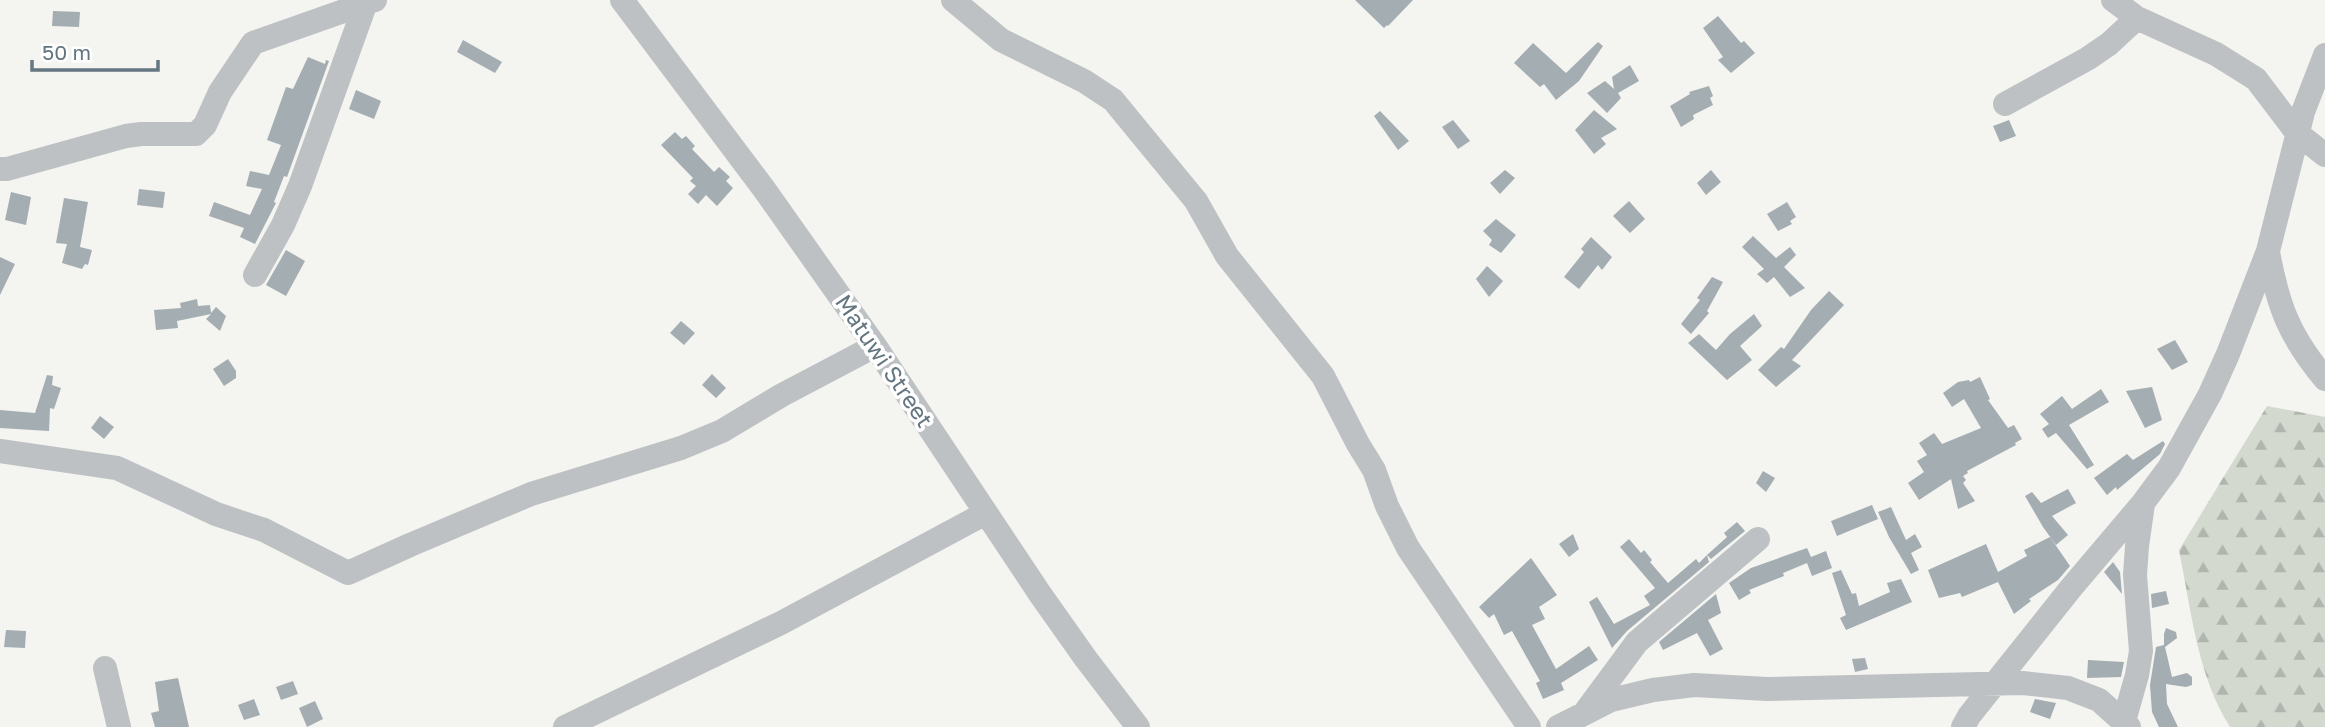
<svg xmlns="http://www.w3.org/2000/svg" width="2325" height="727" viewBox="0 0 2325 727" font-family="'Golos Text',sans-serif">
  <style>
    .forest { fill: url(#forest-firs) }
    .building { fill: #a4adb1 }
    .lines { fill: none; stroke-linecap: round; stroke-linejoin: round }
    .minor { stroke: #bdc1c4; stroke-width: 24 }
    .labels { text-anchor: middle; stroke-width: 7; stroke-linejoin: round; paint-order: stroke }
    .street-label { font-size: 23px; fill: #647680; stroke: #fff }
  </style>
  <defs>
    <pattern id="forest-firs" width="22" height="20" patternUnits="userSpaceOnUse" patternTransform="scale(1.75)"><rect width="22" height="20" fill="#d4d9d0"/><path d="M5 1l3.5 6h-7zM16 11l3.5 6h-7z" fill="#b0b5ae"/></pattern>
  </defs>
  <rect width="100%" height="100%" fill="#f4f4f0"/>
  <path class="forest" d="M2267,406l58,11v310h-95c-33,-52 -39,-118 -51,-177z"/>
  <path class="building" d="M1355,0h58l-25,26 -1,-1 -3,3z
    M53,11l27,1 -1,15 -27,-1z
    M1718,16l23,27 3,-2 11,12 -24,20 -13,-13 5,-3 -20,-29z
    M463,40l39,22 -7,11 -38,-21z
    M1598,42l5,4 -24,35 -23,19 -12,-16 -4,3 -26,-24 19,-20 33,30z
    M308,57l17,7 1,-4 3,1 -42,116 -3,-1 -10,26 2,1 -21,41 -15,-7 4,-9 -35,-12 5,-14 36,13 12,-26 -16,-3 4,-15 19,4 12,-30 -14,-5 19,-53 7,2z
    M1630,65l9,16 -21,12 3,5 -14,15 -20,-20 18,-12 9,8 -2,-12z
    M1709,86l4,10 -3,2 3,7 -20,10 1,4 -13,8 -11,-21 20,-12 -1,-2z
    M356,90l25,11 -7,18 -25,-10z
    M1594,110l23,19 -16,9 5,6 -12,10 -19,-24z
    M1380,111l29,30 -11,9 -24,-34z
    M1453,120l17,21 -12,8 -16,-22z
    M2009,120l7,16 -16,6 -7,-16z
    M675,132l7,7 4,-3 9,10 -3,3 22,23 5,-5 11,10 -4,4 7,7 -16,18 -11,-11 -8,9 -10,-10 8,-8 -6,-5 3,-3 -32,-33z
    M1505,170l10,8 -15,16 -10,-11z
    M1711,170l10,12 -15,13 -9,-12z
    M139,189l26,3 -2,16 -26,-3z
    M11,192l20,5 -5,28 -21,-5z
    M64,198l24,4 -8,45 12,3 -4,15 -3,-1 -3,5 -20,-6 5,-19 -11,-1z
    M1629,201l16,18 -15,14 -17,-17z
    M1787,202l9,15 -6,4 2,3 -14,7 -11,-17z
    M1496,219l20,16 -15,18 -12,-8 3,-5 -9,-9z
    M1753,236l23,22 14,-11 6,8 -12,12 21,21 -15,9 -16,-20 -7,6 -10,-9 7,-5 -22,-22z
    M1591,237l21,20 -10,13 -4,-5 -19,24 -15,-12 20,-25 -3,-3z
    M286,250l19,11 -19,35 -20,-11z
    M0,257l15,7 -15,31z
    M1487,266l16,15 -14,16 -13,-18z
    M1712,277l11,5 -16,29 2,2 -18,21 -10,-10 19,-24 -3,-2z
    M1829,291l15,14 -52,55 9,6 -25,21 -18,-17 23,-23 3,2 27,-39z
    M197,299l1,7 12,-1 1,8 5,-6 10,9 -6,15 -14,-12 5,-5 -34,7 1,7 -22,2 -2,-20 27,-2 -1,-5z
    M1754,314l8,12 -22,20 12,14 -25,20 -39,-37 11,-9 17,16 14,-16z
    M681,321l14,12 -11,12 -14,-12z
    M2175,340l13,22 -16,8 -15,-21z
    M228,359l8,12v7l-12,8 -11,-17z
    M712,374l14,14 -10,10 -14,-13z
    M47,375l6,1 -1,9 9,3 -7,21 -4,-1 -1,23 -49,-3v-18l35,3z
    M1980,377l10,22 -2,1 20,28 6,-3 8,14 -7,4 1,2 -49,26 1,2 -5,3 3,4 -3,3 12,18 -17,8 -7,-30 -32,21 -11,-17 16,-11 -7,-11 10,-6 -8,-12 15,-10 8,11 39,-16 -17,-29 -12,8 -9,-14 15,-11 11,-2 1,2z
    M2152,387l10,33 -17,8 -19,-37z
    M2101,389l8,13 -40,23 25,40 -7,4 -31,-36 -8,5 -6,-9 7,-5 -9,-10 22,-18 10,13z
    M100,416l14,11 -10,12 -13,-11z
    M2163,441l2,3 -5,10 -43,36 -1,-3 -9,8 -13,-17 33,-24 6,6z
    M1763,471l12,7 -9,14 -10,-9z
    M2068,489l8,14 -24,13 16,19 -12,10 -13,-18 -18,-31 7,-4 9,11z
    M1872,505l6,14 -41,17 -6,-15z
    M1891,507l15,33 9,-6 7,13 -11,6 8,17 -8,4 -22,-37 -11,-25z
    M1737,522l8,9 -34,28 -4,-4 20,-18 -3,-4z
    M1573,534l6,15 -10,8 -10,-13z
    M2050,537l20,29 -12,14 -29,19 2,2 -17,13 -16,-32 -36,15 -2,-4 -21,5 -11,-28 58,-26 12,28 29,-16 -3,-6z
    M1629,539l12,14 3,-3 8,10 -2,2 18,21 28,-24 3,4 8,-8 2,7 -82,69 -15,17 -23,-46 8,-5 17,27 36,-19 -6,-9 11,-8 -35,-41z
    M1807,548l4,9 15,-6 6,17 -20,8 -5,-13 -24,10 1,3 -35,14 2,3 -12,7 -10,-17 22,-15z
    M1531,558l26,37 -18,12 6,12 -13,6 24,44 33,-23 9,14 -37,23 3,7 -21,9 -7,-16 4,-2 -28,-50 -8,4 -10,-21 -5,4 -10,-11z
    M2113,562l7,10 2,22 -18,-22z
    M1841,570l11,24 4,-1 3,13 31,-14 -3,-9 14,-4 11,23 -66,28 -6,-12 6,-3 -14,-42z
    M2166,591l3,13 -17,4 -1,-14z
    M1716,594l5,19 -13,7 15,29 -13,7 -13,-23 -34,17 -4,-8z
    M2166,628l10,4 1,6 -12,9 7,30 15,-4 5,4v8l-6,2 -20,-3 1,20 11,23h-19l-7,-15 -2,-27 6,-38 8,-2v-11z
    M6,630l20,1 -1,17 -21,-1z
    M1865,658l3,11 -13,3 -3,-13z
    M2088,660l36,2 -3,15 -34,1z
    M178,678l11,49h-34l-4,-14 8,-2 -4,-29z
    M293,681l5,13 -17,6 -5,-13z
    M254,699l6,16 -16,5 -6,-15z
    M2035,699l21,4 -6,16 -20,-7z
    M315,701l8,18 -16,8 -8,-19z"/>
  <g class="lines">
    <path class="minor" d="M622,0l142,189 111,157 165,248 46,65 52,68
      M953,0l48,40 83,41 29,19 83,101 31,55 96,120 35,68 16,26 13,36 21,42 121,179
      M2113,0l24,18 79,36 40,25 41,54 28,22
      M2005,104l82,-45 22,-15 28,-26
      M0,169h7l119,-33 15,-2h55l9,-9 15,-33 33,-49 122,-43
      M2268,252c10,54 21,84 57,127
      M255,275l28,-50 17,-39 65,-181
      M0,451l117,17 99,46 48,16 84,43 62,-28 121,-51 150,-46 41,-17 60,-36 93,-49
      M105,668l14,59
      M1586,711l51,-69 121,-103
      M2124,721l13,-46 4,-24 -6,-76 2,-29 6,-42
      M565,727l216,-104 205,-110
      M1558,727l53,-27 42,-10 41,-5 73,4 256,-6 45,5 31,12 30,27
      M1963,727l6,-11 102,-128 72,-85 26,-35 41,-74 18,-40 40,-103 35,-139 22,-57"/>
  </g>
  <g class="labels">
    <g class="street-label">
      <text transform="translate(884 361) rotate(56)" y="8">Matuwi Street</text>
    </g>
  </g>
  <path d="M32 60v10h126v-10" fill="none" stroke="#647680" stroke-width="3.5"/>
  <text x="42" y="60" font-size="21" fill="#647680" stroke="#ffffff" stroke-width="5" paint-order="stroke">50 m</text>
</svg>
